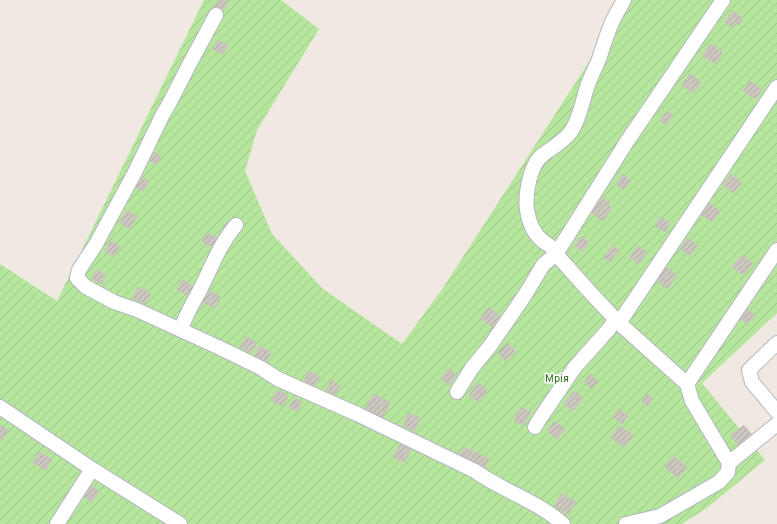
<svg xmlns="http://www.w3.org/2000/svg" width="777" height="524" viewBox="0 0 777 524" font-family="Overpass,sans-serif">
  <style>
    .garden { fill: url(#garden-furrows) }
    .building { fill: url(#building-hatch); stroke: #cbc5ba }
    .lines { fill: none; stroke-linecap: round; stroke-linejoin: round }
    .minor-casing { stroke: #b4b7c1; stroke-width: 16 }
    .minor { stroke: #fff; stroke-width: 14 }
    .labels { text-anchor: middle; stroke-width: 3; stroke-linejoin: round; paint-order: stroke }
    .park-label { font-size: 11px; fill: #2c6e1b; stroke: #fff }
  </style>
  <defs>
    <pattern id="garden-furrows" width="10" height="10" patternUnits="userSpaceOnUse"><rect width="10" height="10" fill="#b6e59e"/><path d="M-1 1l2-2M0 10L10 0M9 11l2-2" fill="none" stroke="#9dc588"/></pattern>
    <pattern id="building-hatch" width="6" height="6" patternUnits="userSpaceOnUse"><rect width="6" height="6" fill="#cbc7bf"/><path d="M-1 1l2-2M0 6l6-6M5 7l2-2" fill="none" stroke="#afaba4"/></pattern>
  </defs>
  <rect width="100%" height="100%" fill="#efe9e1"/>
  <path class="garden" d="M204,0h77l38,29 -62,101 -12,41 27,63 51,55 79,55 41,-56 186,-288h148v313l-75,70 63,77 -57,47 -26,17h-682v-260l57,37z"/>
  <path class="building" d="M218,0l10,1 -7,13 -8,-4z
    M732,11l11,7 -4,7 -4,-3 -3,5 -7,-5z
    M217,40l11,5 -5,9 -10,-4z
    M711,44l12,8 -8,12 -13,-9z
    M690,74l11,8 -8,11 -12,-8z
    M750,81l12,9 -7,9 -12,-8z
    M667,111l6,5 -7,9 -6,-5z
    M154,153l7,3 -4,8 -7,-3z
    M623,174l8,7 -8,9 -7,-6z
    M731,174l11,9 -9,10 -10,-9z
    M140,177l9,4 -6,10 -8,-4z
    M602,197l8,6 -2,2 4,3 -9,13 -12,-9z
    M708,202l12,9 -8,11 -12,-8z
    M126,211l11,5 -7,13 -10,-6z
    M660,217l10,6 -5,9 -10,-6z
    M207,233l11,5 -5,9 -11,-5z
    M580,237l9,5 -6,9 -9,-5z
    M688,238l10,8 -8,10 -10,-7z
    M110,241l10,5 -6,10 -9,-4z
    M612,246l7,4 -9,12 -6,-4z
    M638,246l9,6 -8,12 -9,-7z
    M742,255l11,8 -10,12 -11,-8z
    M666,267l11,9 -10,13 -11,-9z
    M96,270l10,5 -4,9 -10,-5z
    M182,280l12,7 -5,9 -12,-6z
    M138,287l13,6 -6,11 -12,-6z
    M207,290l13,6 -5,12 -13,-6z
    M489,307l11,9 -8,11 -12,-9z
    M746,308l9,7 -7,9 -9,-7z
    M246,337l11,6 -6,10 -11,-6z
    M508,343l8,8 -10,11 -8,-9z
    M259,346l12,6 -5,11 -12,-6z
    M448,369l9,6 -8,10 -8,-6z
    M308,371l12,5 -5,10 -11,-5z
    M590,374l8,7 -7,7 -7,-6z
    M331,380l9,5 -5,10 -9,-4z
    M476,383l11,6 -7,13 -11,-6z
    M277,390l11,5 -5,11 -11,-5z
    M574,391l9,7 -10,13 -9,-7z
    M373,394l17,8 -8,17 -17,-9z
    M647,394l6,4 -5,8 -6,-4z
    M295,398l7,5 -6,9 -7,-5z
    M521,407l10,5 -7,13 -10,-4z
    M619,409l9,7 -6,8 -9,-7z
    M408,413l12,5 -5,13 -12,-5z
    M555,421l10,8 -8,10 -10,-8z
    M0,425l8,5 -6,10 -2,-1z
    M744,425l8,10 -14,10 -7,-10z
    M619,426l14,9 -8,12 -14,-9z
    M400,444l11,6 -7,12 -11,-5z
    M464,447l25,12 -5,11 -25,-13z
    M39,452l13,7 -6,11 -13,-7z
    M673,456l14,11 -9,11 -13,-11z
    M91,485l8,6 -7,11 -9,-6z
    M561,494l15,8 -8,13 -14,-9z"/>
  <g class="lines">
    <g class="minor-casing">
      <path id="minor" d="M624,0c-4,7 -8,14 -12,22 -5,12 -9,25 -13,37 -4,10 -9,19 -12,28 -5,16 -7,30 -15,43 -7,11 -19,17 -28,24 -14,9 -19,40 -17,56 2,13 6,24 17,32 6,4 9,5 12,12l33,37 30,32 68,61 5,17 37,62 -1,9 -9,10 -59,34 -34,8
        M216,15l-27,50 -20,39 -6,10 -29,60 -38,70 -17,26 -2,8 9,9 28,15 23,8 81,37 43,21 17,11 79,35 118,57c28,20 62,30 88,53
        M619,323l158,-236
        M181,330c4,-15 13,-28 20,-42 11,-22 19,-44 35,-63
        M777,343l-28,27 3,12 25,30
        M687,384l90,-134
        M457,392l15,-24 18,-22 35,-51 18,-30 13,-11 70,-111 97,-143
        M0,407l92,62 88,55
        M535,427l6,-10 34,-50 34,-38 6,-10
        M729,463l48,-39
        M57,524l35,-55"/>
    </g>
    <use href="#minor" class="minor"/>
  </g>
  <g class="labels">
    <g class="park-label">
      <text x="557" y="382">Мрія</text>
    </g>
  </g>
</svg>
